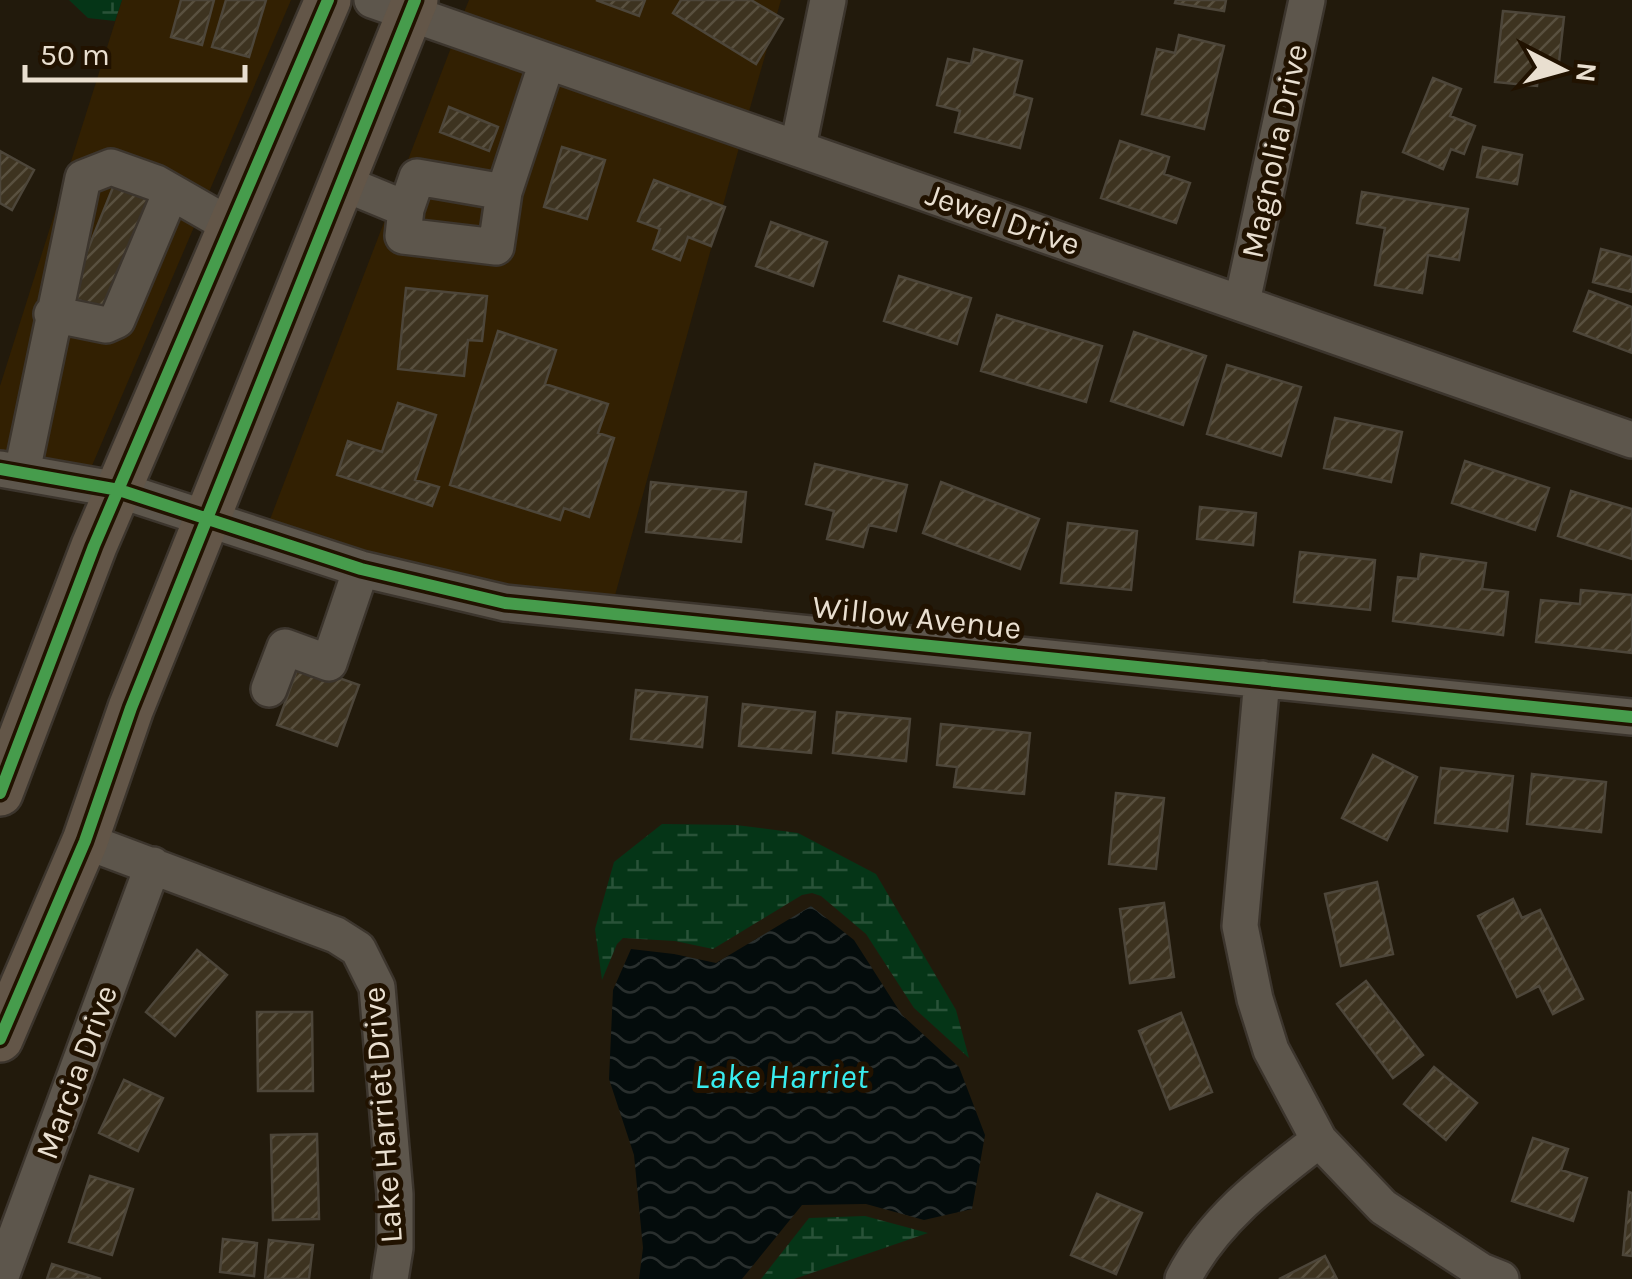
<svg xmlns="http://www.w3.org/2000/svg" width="1632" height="1279" viewBox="0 0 1632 1279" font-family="Karla,sans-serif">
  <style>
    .built { fill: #322002 }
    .wetland { fill: url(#wetland-marsh) }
    .water { fill: url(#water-waves) }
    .building { fill: url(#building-hatch); stroke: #4d463a; stroke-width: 2.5 }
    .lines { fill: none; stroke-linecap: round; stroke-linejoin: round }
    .minor-casing { stroke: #3c352d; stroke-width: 40 }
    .major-casing { stroke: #3c352d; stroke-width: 50 }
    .minor { stroke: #5d564c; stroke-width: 35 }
    .major { stroke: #635648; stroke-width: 45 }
    .cycleway-casing { stroke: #211200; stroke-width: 19 }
    .cycleway { stroke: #469c4c; stroke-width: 12 }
    .labels { text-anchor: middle; stroke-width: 10; stroke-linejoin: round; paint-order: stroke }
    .street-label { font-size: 32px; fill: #e9dfd0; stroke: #211200 }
    .water-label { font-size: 35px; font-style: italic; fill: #38ecef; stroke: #211200 }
  </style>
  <defs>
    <pattern id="wetland-marsh" width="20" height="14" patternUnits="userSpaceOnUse" patternTransform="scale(2.5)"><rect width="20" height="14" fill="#053517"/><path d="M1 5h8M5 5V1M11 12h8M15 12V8" fill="none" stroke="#295238"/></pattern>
    <pattern id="water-waves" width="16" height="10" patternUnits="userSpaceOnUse" patternTransform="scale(2.5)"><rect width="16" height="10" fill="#040c0c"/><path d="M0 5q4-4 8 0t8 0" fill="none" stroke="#292f2e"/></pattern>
    <pattern id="building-hatch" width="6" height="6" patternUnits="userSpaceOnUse" patternTransform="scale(2.5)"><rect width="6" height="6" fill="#3d3320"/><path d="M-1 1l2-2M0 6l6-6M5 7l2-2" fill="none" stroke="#59503f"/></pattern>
  </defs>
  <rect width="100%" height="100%" fill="#221a0c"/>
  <path class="built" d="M122,0h169l-200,468 -91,-15v-67z
    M469,0h312l-33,115 -286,-98z
    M452,45l288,99 -126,455 -106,-11 -114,-25 -125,-41z"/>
  <path class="wetland" d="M69,0h53l-7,21 -27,-3z
    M662,824l74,1 62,8 78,41 80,136 13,48 -55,-50 -48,-74 -45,-38 -9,-3 -10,2 -89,54 -38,-8 -52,-3 -6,6 -15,36 -7,-51 19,-67z
    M865,1216l63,17 -134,46h-33l48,-61z"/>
  <path class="water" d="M811,906l43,34 48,75 57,52 26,68 -13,74 -48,11 -58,-16 -64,1 -60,74h-103l4,-31 -9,-93 -25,-76 4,-89 18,-41 43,5 42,9z"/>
  <path class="building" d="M181,0h33l-12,45 -31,-8z
    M226,0h40l-17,57 -37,-10z
    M596,0h49l-6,16z
    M681,0h70l32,19 -27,45 -83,-51z
    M1176,0h50l-2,11 -49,-8z
    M1503,11l61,6 -6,54 -19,-3 -2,18 -42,-4z
    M1179,35l45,11 -20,83 -62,-15 15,-65 18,4z
    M974,49l48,12 -8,33 18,5 -12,49 -65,-16 5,-21 -23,-6 11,-46 23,5z
    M1433,78l28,11 -11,27 25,10 -11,28 -13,-5 -8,20 -40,-17z
    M449,107l49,20 -9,24 -49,-19z
    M1120,141l49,16 -5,17 26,9 -14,40 -75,-25z
    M562,147l43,13 -18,59 -43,-12z
    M1483,147l39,8 -5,29 -40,-7z
    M0,151l34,19 -22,40 -12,-7z
    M118,175l38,16 -48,121 -39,-16z
    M654,180l71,27 -14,39 -23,-9 -8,23 -27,-11 7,-20 -22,-8z
    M1362,192l106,17 -9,51 -31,-5 -6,38 -47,-8 10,-57 -28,-5z
    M771,222l56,20 -14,44 -57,-20z
    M1601,249l31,8v35l-39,-10z
    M899,276l72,22 -14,46 -73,-23z
    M406,288l81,8 -5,45 -14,-1 -4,36 -66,-7z
    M1589,291l43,16v46l-58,-22z
    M997,315l105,31 -16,56 -105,-31z
    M498,331l58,19 -11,34 63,20 -10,29 16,5 -25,79 -25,-9 -4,12 -110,-35z
    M1134,332l72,24 -23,69 -72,-24z
    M1227,365l74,22 -20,69 -74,-22z
    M398,403l38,12 -21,65 24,7 -7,19 -95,-31 11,-34 34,11z
    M1335,418l67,14 -11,50 -67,-14z
    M1465,461l84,27 -14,42 -83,-27z
    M815,464l92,21 -11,46 -27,-6 -6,22 -36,-8 7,-28 -28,-7z
    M651,482l95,10 -5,50 -95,-10z
    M941,482l98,37 -19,50 -97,-36z
    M1571,491l61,18v50l-74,-23z
    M1200,507l56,6 -3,32 -56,-6z
    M1068,523l69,8 -6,59 -70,-7z
    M1300,552l75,8 -5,50 -76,-8z
    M1421,554l65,9 -4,26 26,3 -5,43 -110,-14 5,-44 20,2z
    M1581,590l51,5v58l-96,-11 5,-42 39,4z
    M299,664l60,21 -22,61 -60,-21z
    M636,690l71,7 -5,50 -71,-8z
    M743,704l72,8 -4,41 -72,-7z
    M837,712l73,7 -4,42 -73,-8z
    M941,724l89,9 -6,61 -70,-7 3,-20 -20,-2z
    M1373,755l44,22 -30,63 -45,-22z
    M1441,768l72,8 -6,55 -72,-8z
    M1532,774l74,8 -5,50 -74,-8z
    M1116,793l48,5 -8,71 -47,-5z
    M1377,882l16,72 -52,12 -16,-72z
    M1513,899l9,19 18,-8 43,89 -30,15 -14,-28 -22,11 -39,-81z
    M1164,903l10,74 -44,6 -10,-74z
    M197,950l30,25 -52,61 -29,-24z
    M1366,981l57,74 -30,23 -56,-74z
    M257,1012h55l1,79h-55z
    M1181,1013l31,79 -42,17 -31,-78z
    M1434,1067l43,36 -31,37 -42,-36z
    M124,1080l39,18 -25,53 -39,-18z
    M317,1134l2,85 -46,1 -2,-85z
    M1533,1138l35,11 -7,21 26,8 -14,43 -61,-20z
    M90,1176l43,13 -21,66 -43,-13z
    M1629,1192l3,1v63l-9,-1z
    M1097,1194l45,19 -26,61 -45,-19z
    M223,1239l34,4 -3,33 -34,-4z
    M269,1240l44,5 -4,34h-44z
    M1325,1256l12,23h-58z
    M52,1264l49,15h-54z"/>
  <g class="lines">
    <g class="minor-casing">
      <path id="minor" d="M372,0l1260,440
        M798,147l30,-147
        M343,183l63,26
        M504,192l-87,-15 -11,32 -3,27 93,11 8,-55 43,-130
        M1242,302l65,-302
        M52,314l54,11 11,-5 54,-128
        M0,469l119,21 242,79 144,34 1127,114
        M22,472l61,-294 28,-11 45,16 75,43
        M1262,679l-22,247 15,73 16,51 48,90 64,67 98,64 20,8
        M269,689l16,-42 44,16 32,-94
        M85,841l251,94 22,14 19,38 18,207v54l-5,31
        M0,1279l153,-414
        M1183,1279c31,-60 84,-99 136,-139"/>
    </g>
    <g class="major-casing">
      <path id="major" d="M0,793l94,-247 234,-546
        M0,1039l85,-198 46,-133 284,-708"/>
    </g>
    <use href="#minor" class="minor"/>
    <use href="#major" class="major"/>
    <g class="cycleway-casing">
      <path id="cycleway" d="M0,469l119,21 242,79 144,34 1127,114
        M0,793l94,-247 234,-546
        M0,1039l85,-198 46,-133 284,-708"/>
    </g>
    <use href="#cycleway" class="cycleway"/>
  </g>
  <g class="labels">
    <g class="street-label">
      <text transform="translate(1274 151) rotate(-78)" y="11">Magnolia Drive</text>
      <text transform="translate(1003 219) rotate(19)" y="11">Jewel Drive</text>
      <text transform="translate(917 617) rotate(6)" y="11">Willow Avenue</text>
      <text transform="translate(76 1072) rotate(-70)" y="11">Marcia Drive</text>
      <text transform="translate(382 1115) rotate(-94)" y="11">Lake Harriet Drive</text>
    </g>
    <g class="water-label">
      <text x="781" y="1088">Lake Harriet</text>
    </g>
  </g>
  <g transform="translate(1562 70) rotate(96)" stroke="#211200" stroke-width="8" paint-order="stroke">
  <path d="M0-8L18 38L0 25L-18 38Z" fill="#e9dfd0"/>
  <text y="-15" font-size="28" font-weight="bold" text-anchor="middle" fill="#e9dfd0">N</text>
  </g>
  <path d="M25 65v15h220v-15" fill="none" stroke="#e9dfd0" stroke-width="5"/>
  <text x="40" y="65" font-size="30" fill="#e9dfd0" stroke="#211200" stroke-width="8" paint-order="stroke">50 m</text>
</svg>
